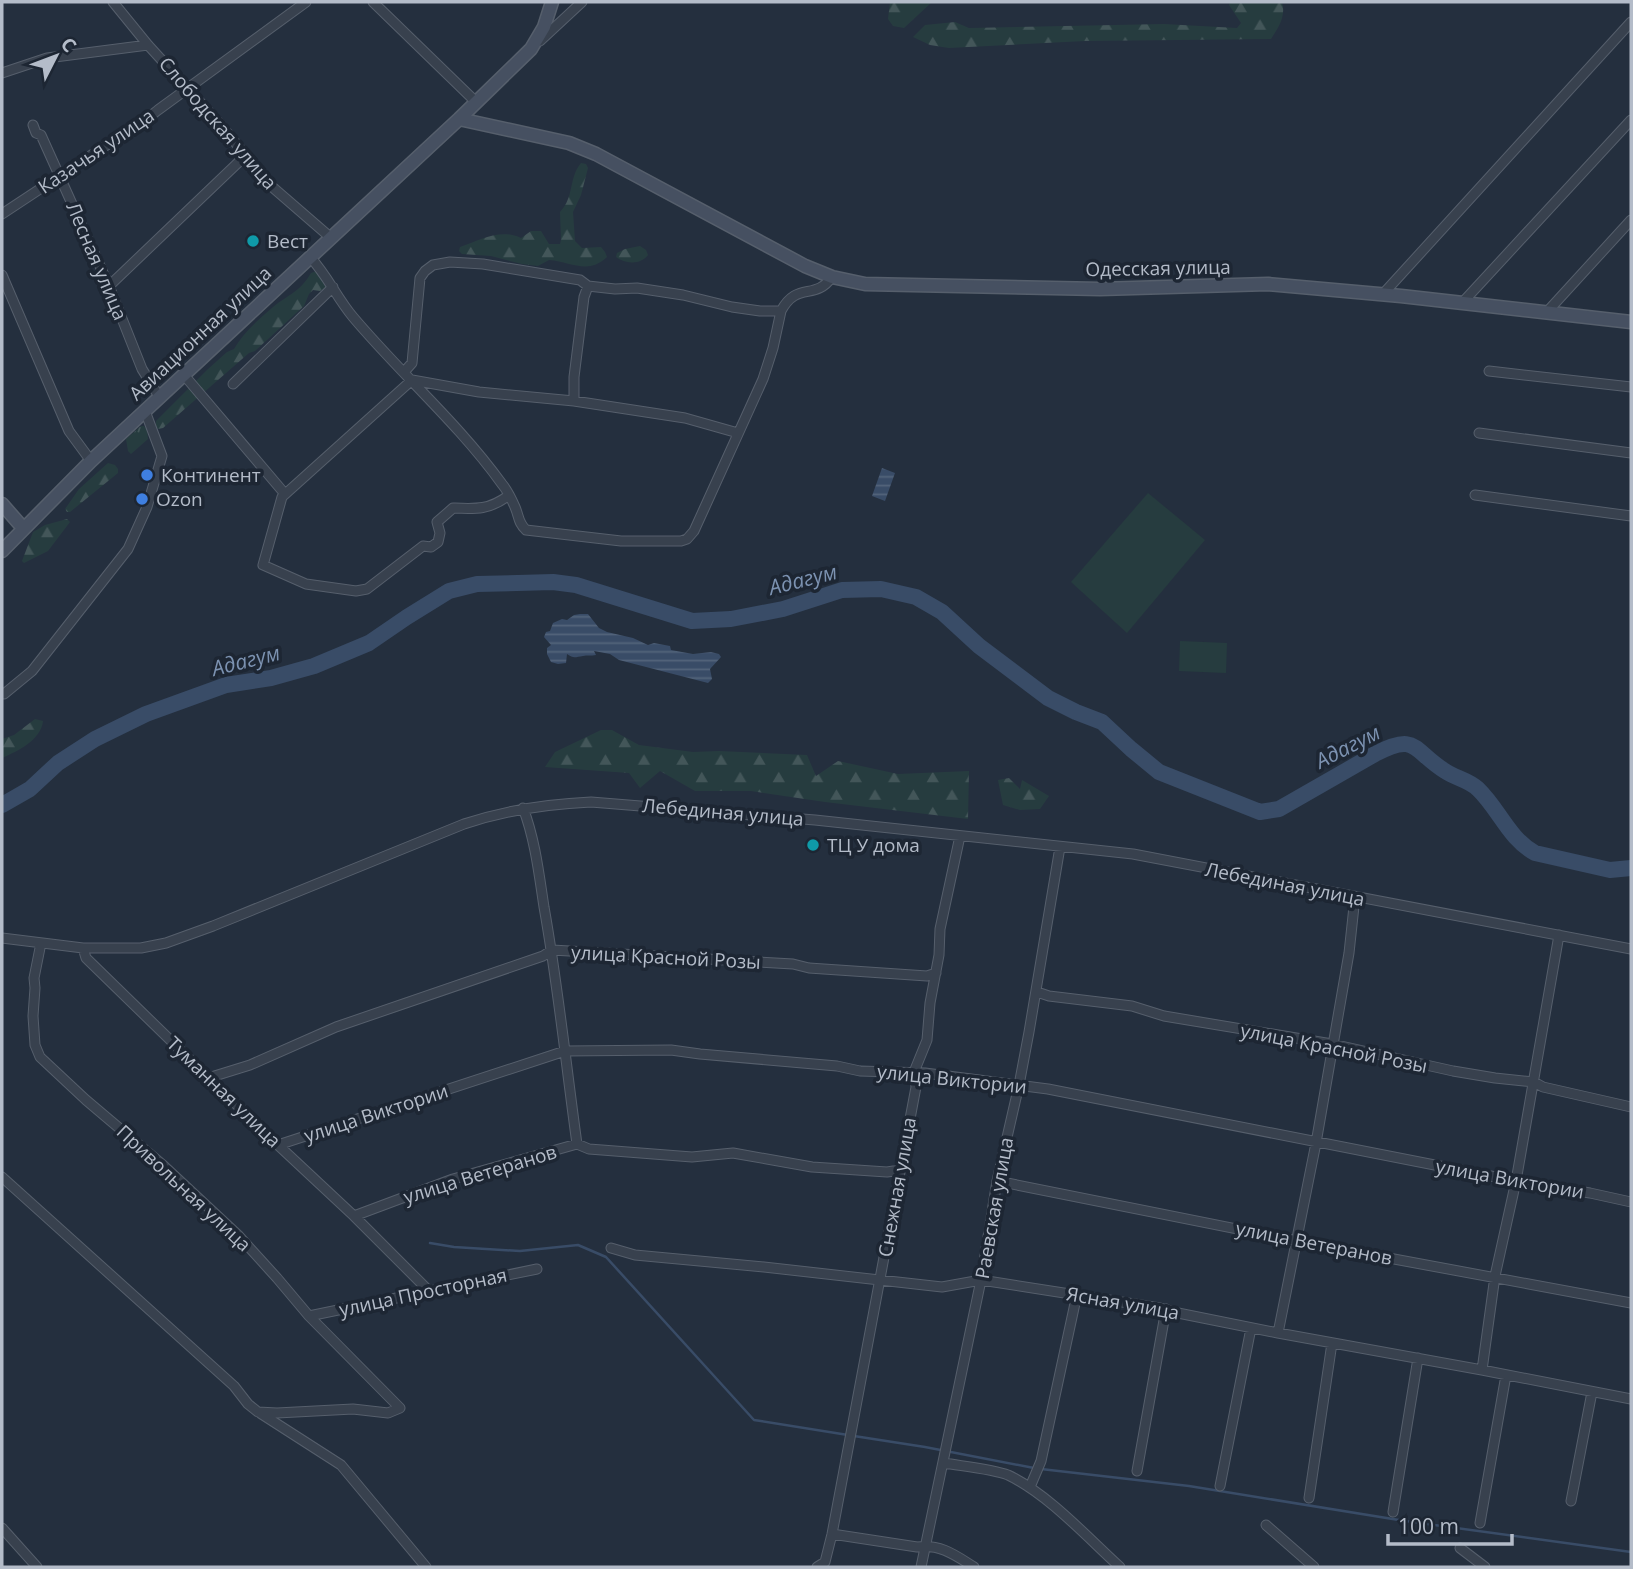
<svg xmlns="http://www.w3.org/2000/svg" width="1633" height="1569" viewBox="0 0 1633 1569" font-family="'Open Sans',sans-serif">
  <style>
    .grass { fill: url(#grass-tufts) }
    .forest { fill: url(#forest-firs) }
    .park { fill: #263c3f }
    .water { fill: url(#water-rules) }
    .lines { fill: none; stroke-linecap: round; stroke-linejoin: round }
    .stream { stroke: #394c67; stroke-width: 2.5 }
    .river { stroke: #394c67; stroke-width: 16 }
    .street-casing { stroke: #565f6c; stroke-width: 11 }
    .secondary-casing { stroke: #565f6c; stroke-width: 15 }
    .street { stroke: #38414e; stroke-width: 9 }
    .secondary { stroke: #465061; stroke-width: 12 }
    .culture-dot { fill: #0f9aa8; stroke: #1d2633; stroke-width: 2.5 }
    .shop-dot { fill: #3f7fe0; stroke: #1d2633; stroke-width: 2.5 }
    .labels { text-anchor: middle; stroke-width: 7; stroke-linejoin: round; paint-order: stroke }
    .street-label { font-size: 19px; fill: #b4bcc9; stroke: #1d2633 }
    .poi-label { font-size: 19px; fill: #b4bcc9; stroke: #1d2633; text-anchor: start }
    .water-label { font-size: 21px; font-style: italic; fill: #7c92b1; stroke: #1d2633 }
  </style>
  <defs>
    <pattern id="grass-tufts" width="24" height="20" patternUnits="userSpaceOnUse" patternTransform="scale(1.75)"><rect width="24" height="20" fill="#263c3f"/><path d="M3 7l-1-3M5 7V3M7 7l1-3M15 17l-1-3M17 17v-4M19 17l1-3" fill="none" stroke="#435659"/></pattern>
    <pattern id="forest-firs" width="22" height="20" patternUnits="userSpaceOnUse" patternTransform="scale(1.75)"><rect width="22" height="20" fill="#263c3f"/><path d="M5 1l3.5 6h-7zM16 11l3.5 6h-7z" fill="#435659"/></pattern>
    <pattern id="water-rules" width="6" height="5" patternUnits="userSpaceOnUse" patternTransform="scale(1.75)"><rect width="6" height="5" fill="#394c67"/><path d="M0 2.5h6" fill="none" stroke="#53647b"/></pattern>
  </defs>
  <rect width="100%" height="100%" fill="#242f3e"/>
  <path class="grass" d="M141,426h3l3,4 1,9 -17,15 -3,-3 -2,-12z"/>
  <path class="forest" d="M890,2h42l-28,26 -11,-2 -5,-7z
    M1230,2h52c4,14 -3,25 -11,37l-186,2 -136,7 -19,-3 -17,-8 12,-12 30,-3 14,6 195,-4 73,4 4,-5 -12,-18z
    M581,163l5,1 2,4 -7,27 -8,17 2,29 7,7 19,-1 4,5 2,5c-19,18 -35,5 -58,3l-11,6 -16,-2 -31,-8 -29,-2 -3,-3 1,-4c20,-7 40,-19 61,-9l10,-7h10l8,13h11l1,-4 -1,-28c15,-16 8,-33 21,-49z
    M640,246l6,4 2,5c-7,10 -23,9 -32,2l1,-4 8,-4z
    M317,271l10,12 -1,4 -6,4 -7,-1 -4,4 -5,12 -49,45 -6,2 -86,75 -5,1 -2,-2v-6l52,-52 19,-17 7,-3c9,-16 25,-30 39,-42 16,-13 27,-15 38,-34z
    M108,463l7,2 3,4v4l-48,39h-3l-2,-3 14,-20z
    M67,519l3,3 -22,29 -24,12 -2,-2 11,-29 12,-7z
    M35,719l8,2c-2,19 -25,30 -41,37v-19l12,-4z
    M601,730h11l27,15 54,7 26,-1 88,4 9,21 22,-15 60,13 71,-3 -1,48 -143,-17 -74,-11h-56l-35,-20 -20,17 -11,-15 -84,-6 10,-15z
    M1009,778l11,11 2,-9 27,16 -9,13 -20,1 -17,-5 -5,-25z"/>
  <path class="park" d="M1148,493l57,47 -78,93 -56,-51z
    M1180,641l47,2 -1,30 -47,-2z"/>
  <path class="water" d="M882,468l13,5 -10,28 -13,-5z
    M580,614h8l11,14 8,4 26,6 15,7 6,-2 16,3 1,4 22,4 18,-2 8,2 2,3 -11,12 2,10 -4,4 -89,-23 -9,-6 -16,-3 2,4c-5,1 -9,0 -13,1 -8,1 -9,3 -16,-2l-1,9 -8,1 -7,-2 -4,-8v-6l4,-3 -7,-8 2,-5 4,-1 3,-8 9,-4 5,1 7,-5z"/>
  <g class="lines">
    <path class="stream" d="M430,1243l24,4 66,4 58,-6 28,12 148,163 94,15
      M854,1436l71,11 109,21
      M1041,1469l148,17 216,35 226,31"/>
    <path class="river" d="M2,805l28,-16 28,-26 37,-24 51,-25 80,-29 45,-7 43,-12 55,-23 38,-26 42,-26 28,-7 76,-2 23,3 116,36 39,-2 52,-10 59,-19 39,-1 35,8 26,15 37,34 69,52 28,14 26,10 29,27 28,23 101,40 19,-3 96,-55c42,-22 37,-4 70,17 10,7 24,9 33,18 21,20 31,50 57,64l75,17 21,-2"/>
    <g class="street-casing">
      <path id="street" d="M113,2l35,43 72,79 50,61 60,52
        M373,2l103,100
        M540,41l42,-39
        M2,73l45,-15 101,-13
        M33,125l3,8 5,2 68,151 33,83 18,29
        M2,214l103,-68 19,-9 34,-27 148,-108
        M310,257c17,18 27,41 43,60 48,57 105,106 149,167 5,6 10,16 13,23 4,9 3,16 11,23l95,11h60l6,-2 7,-8 69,-152 10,-31 8,-37c16,-30 34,-10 51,-34
        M2,275l67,156 22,30
        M109,286l136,-130
        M1383,294l248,-272
        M1462,303l169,-183
        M1546,313l85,-93
        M1489,371l142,16
        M404,372l8,-9 8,-85 5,-7 8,-6 17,-3 33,2 97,16 8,6 27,3 22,-1 46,7 49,12 28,4h21
        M184,375l101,119
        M233,384l100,-97
        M574,401v-24l10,-80 4,-11
        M1479,433l152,20
        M1475,495l156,21
        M508,496c-19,14 -32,13 -55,12l-16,14 3,11 -2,9 -7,5 -8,-1 -56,43 -11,2 -50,-7 -43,-19 19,-68 130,-117 67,12 95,9 111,17 53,15
        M4,694l28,-23 96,-122 19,-42 15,-51 -17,-45
        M523,808c12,31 16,66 21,99 14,78 22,158 33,237
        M2,938l81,10h58l25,-5 47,-17 251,-102c42,-14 83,-20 127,-22l224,18 318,34 498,95
        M83,948l3,10 192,187 76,71 76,76
        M1037,992l12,4 83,10 32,10 168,28 121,27 42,7 39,4 9,5 88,20
        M208,1078l42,-13 86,-38 207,-71 9,-6 241,14 16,4 118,8 9,-3
        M278,1145l287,-94 106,-1 29,4 137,12 23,5 65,2 123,16 468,92 74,12 41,9
        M2,1177l232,209 14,18 10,8 19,1 76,-4 35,4 12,-5 -91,-92 -32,-38 -39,-43 -74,-69 -78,-66 -46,-43 -5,-12 -2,-29 2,-28 -1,-10 6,-30 -1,-4
        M997,1181l300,60 334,62
        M354,1216l99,-37 124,-35 12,5 103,8 41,-4 79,14 75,5 13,-2
        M611,1248l24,7 129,12 178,20 39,-7 179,28 18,5 100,20 204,37 149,29
        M309,1316l228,-47
        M1278,1333l38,-190 33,-190 6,-56
        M1482,1370l13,-94 21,-95 43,-246
        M260,1413l81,52 85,102
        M944,1463c17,3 49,6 64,12 40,19 79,62 112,92
        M1137,1471l29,-162
        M1220,1486l31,-158
        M1030,1487l11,-26 36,-167
        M1309,1498l23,-155
        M1571,1501l21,-109
        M1393,1512l25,-154
        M1480,1523l26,-148
        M1266,1525l48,42
        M2,1528l35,39
        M832,1534l85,13c24,-3 38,8 57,20
        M1460,1548l25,19
        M817,1567l8,-5 7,-28 84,-447 -2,-15 13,-32 3,-37 9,-48 1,-26 20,-93
        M921,1567l60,-287 16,-99 22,-96 10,-53 31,-185"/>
    </g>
    <g class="secondary-casing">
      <path id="secondary" d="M459,119l110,24 27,11 209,112 27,11 33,7 235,5 168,-5 133,12 230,26
        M2,504l21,24
        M2,551l89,-90 368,-342 72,-70 13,-22 8,-25"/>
    </g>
    <use href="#street" class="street"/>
    <use href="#secondary" class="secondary"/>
  </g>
  <g class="culture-dot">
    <circle cx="253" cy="241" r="7"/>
    <circle cx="813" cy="845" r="7"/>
  </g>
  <g class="shop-dot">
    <circle cx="147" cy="475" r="7"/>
    <circle cx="142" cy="499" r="7"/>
  </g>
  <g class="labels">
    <g class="street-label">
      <text transform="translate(218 123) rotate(49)" y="7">Слободская улица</text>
      <text transform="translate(96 151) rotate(-34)" y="7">Казачья улица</text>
      <text transform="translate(97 261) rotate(67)" y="7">Лесная улица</text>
      <text transform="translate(1158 268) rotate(-1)" y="7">Одесская улица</text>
      <text transform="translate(200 333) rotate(-43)" y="7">Авиационная улица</text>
      <text transform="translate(723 812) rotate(5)" y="7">Лебединая улица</text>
      <text transform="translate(1285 884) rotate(11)" y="7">Лебединая улица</text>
      <text transform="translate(666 957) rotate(3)" y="7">улица Красной Розы</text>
      <text transform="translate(1334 1048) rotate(11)" y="7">улица Красной Розы</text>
      <text transform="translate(952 1079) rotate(6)" y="7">улица Виктории</text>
      <text transform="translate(224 1092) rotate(44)" y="7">Туманная улица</text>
      <text transform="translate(376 1113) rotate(-18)" y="7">улица Виктории</text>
      <text transform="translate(480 1174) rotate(-17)" y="7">улица Ветеранов</text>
      <text transform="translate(1510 1179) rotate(10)" y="7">улица Виктории</text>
      <text transform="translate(897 1187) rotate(-80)" y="7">Снежная улица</text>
      <text transform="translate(184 1188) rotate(43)" y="7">Привольная улица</text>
      <text transform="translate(994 1208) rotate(-80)" y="7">Раевская улица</text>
      <text transform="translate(1314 1243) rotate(11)" y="7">улица Ветеранов</text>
      <text transform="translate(423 1292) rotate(-12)" y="7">улица Просторная</text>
      <text transform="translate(1123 1303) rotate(10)" y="7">Ясная улица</text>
    </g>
    <g class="poi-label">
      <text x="267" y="248">Вест</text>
      <text x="161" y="482">Континент</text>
      <text x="156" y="506">Ozon</text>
      <text x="827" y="852">ТЦ У дома</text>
    </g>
    <g class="water-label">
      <text transform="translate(803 580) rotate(-14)" y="7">Адагум</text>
      <text transform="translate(246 661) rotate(-14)" y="7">Адагум</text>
      <text transform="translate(1348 747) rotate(-27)" y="7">Адагум</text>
    </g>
  </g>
  <rect width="1633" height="1569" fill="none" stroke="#b4bcc9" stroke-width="7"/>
  <g transform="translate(56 56) rotate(48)" stroke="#1d2633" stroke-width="5" paint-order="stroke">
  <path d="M0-5L12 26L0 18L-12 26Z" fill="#b4bcc9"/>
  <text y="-10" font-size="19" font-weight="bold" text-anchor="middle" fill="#b4bcc9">С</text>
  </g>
  <path d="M1388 1534v10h124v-10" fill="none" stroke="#b4bcc9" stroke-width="3.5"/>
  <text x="1398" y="1534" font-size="21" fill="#b4bcc9" stroke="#1d2633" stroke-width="5" paint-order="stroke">100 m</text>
</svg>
